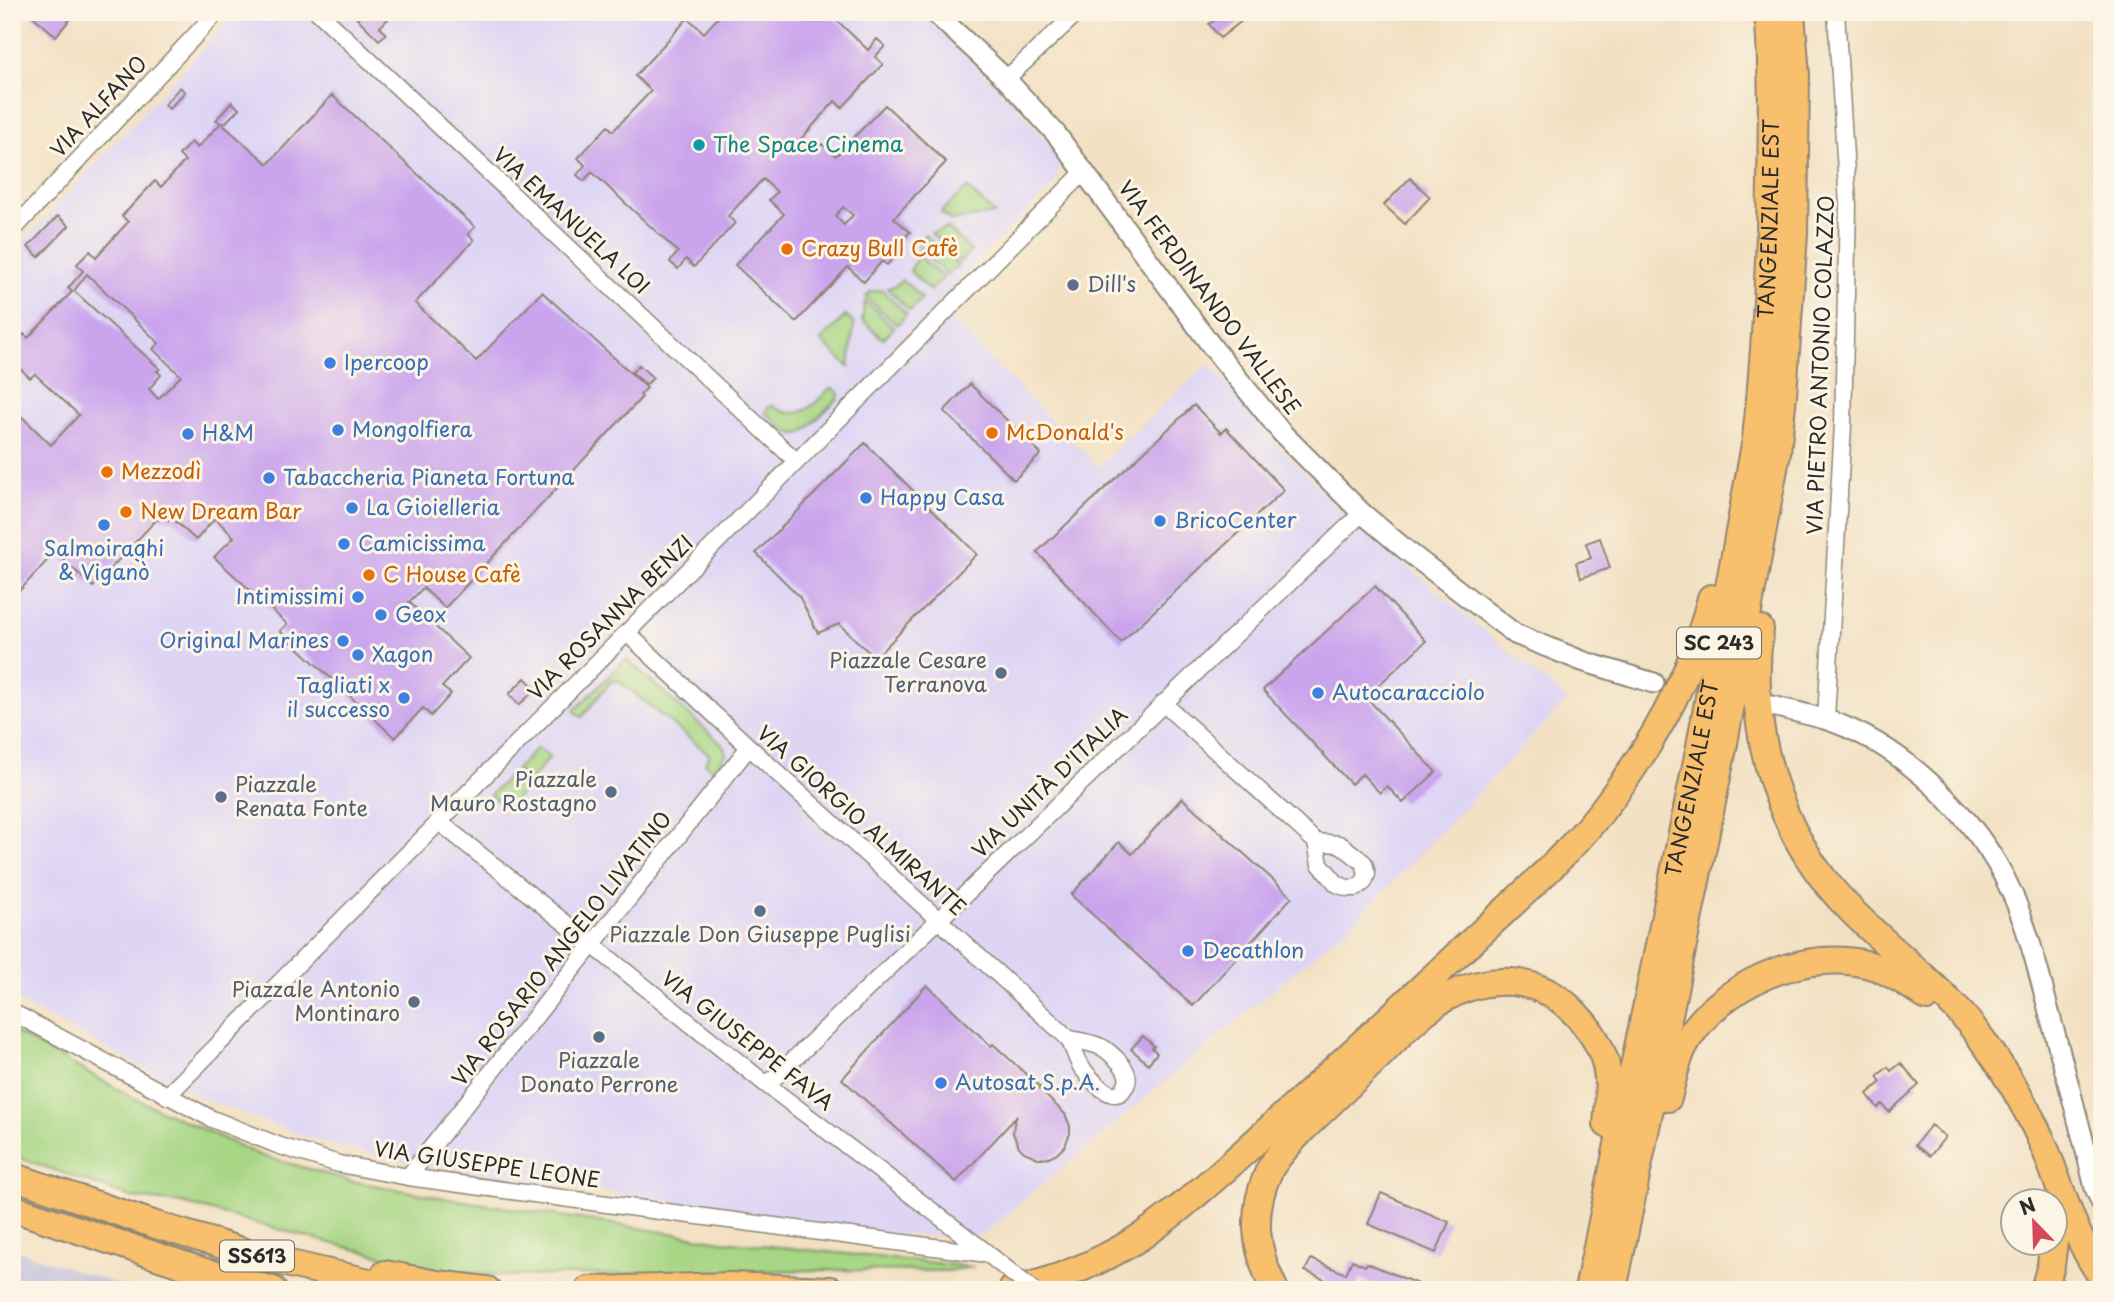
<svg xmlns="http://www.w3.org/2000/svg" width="2114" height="1302" viewBox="0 0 2114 1302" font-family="'Playpen Sans',sans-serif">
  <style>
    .built { fill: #ded5f5 }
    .industrial { fill: #c3c1db }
    .green { fill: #a7d684; stroke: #698058; stroke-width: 2 }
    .building { fill: #caa5ed; fill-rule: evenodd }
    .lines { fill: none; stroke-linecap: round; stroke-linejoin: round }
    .minor-casing { stroke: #8e8676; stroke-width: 19 }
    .tertiary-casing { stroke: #8e8676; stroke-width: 23 }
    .trunk-casing { stroke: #8e8676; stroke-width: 30 }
    .minor { stroke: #fff; stroke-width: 16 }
    .tertiary { stroke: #fff; stroke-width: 19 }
    .trunk { stroke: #f8bf6c; stroke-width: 26 }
    .minor-bridge-casing { stroke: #8e8676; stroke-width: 19; stroke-linecap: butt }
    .minor-bridge { stroke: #fff; stroke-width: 16 }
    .culture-dot { fill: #0f9aa8; stroke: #fcf5e5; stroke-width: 2.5 }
    .food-dot { fill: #e8710a; stroke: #fcf5e5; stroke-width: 2.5 }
    .service-dot { fill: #5c6f8a; stroke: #fcf5e5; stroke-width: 2.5 }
    .shop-dot { fill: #3f7fe0; stroke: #fcf5e5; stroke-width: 2.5 }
    .labels { text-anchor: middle; stroke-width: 6; stroke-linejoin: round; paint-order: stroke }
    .shield { fill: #fcf5e5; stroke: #6a6863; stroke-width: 2 }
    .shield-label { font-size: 19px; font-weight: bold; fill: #2b2b2b }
    .street-label { font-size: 21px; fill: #2b2b2b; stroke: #fcf5e5 }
    .culture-label { font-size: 21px; fill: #0d838f; stroke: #fcf5e5; text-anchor: start }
    .food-label { font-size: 21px; fill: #c56008; stroke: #fcf5e5; text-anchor: start }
    .service-label { font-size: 21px; fill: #4e5e75; stroke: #fcf5e5; text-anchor: end }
    .shop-label { font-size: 21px; fill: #366cbe; stroke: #fcf5e5; text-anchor: start }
  </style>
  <rect width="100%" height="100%" fill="#fcf5e5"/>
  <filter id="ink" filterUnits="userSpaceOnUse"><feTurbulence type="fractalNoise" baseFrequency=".0143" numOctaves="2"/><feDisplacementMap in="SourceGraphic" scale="14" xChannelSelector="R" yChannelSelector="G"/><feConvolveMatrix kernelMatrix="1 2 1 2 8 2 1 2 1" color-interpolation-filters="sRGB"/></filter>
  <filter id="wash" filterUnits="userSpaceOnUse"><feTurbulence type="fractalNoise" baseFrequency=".00686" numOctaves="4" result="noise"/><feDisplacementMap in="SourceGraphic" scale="28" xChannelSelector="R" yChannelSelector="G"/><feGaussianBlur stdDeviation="1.57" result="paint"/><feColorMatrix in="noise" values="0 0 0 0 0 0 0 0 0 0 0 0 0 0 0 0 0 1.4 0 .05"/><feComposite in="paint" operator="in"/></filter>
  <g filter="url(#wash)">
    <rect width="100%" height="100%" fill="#f2e0c2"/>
    <path class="built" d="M237,12h686l43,42 51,53 35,40 7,16 -2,18 -122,123 163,163 110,-103 58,69 78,80 223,187 -212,221 -373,314h-82l-500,-74 -82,-20 -120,-44 -186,-99v-744z"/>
    <path class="industrial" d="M12,1249l122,41h-122z"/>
    <path class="green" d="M967,188l28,26 -44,7 -10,-9z
      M948,228l23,23 -11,11 -29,-29z
      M925,235l33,30 -11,10 -28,-26 1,-10z
      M918,255l25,23 -13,13 -20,-20z
      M902,280l20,18 -12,13 -23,-23 8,-2z
      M882,290l25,24 -10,11 -31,-28 4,-5z
      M865,301l29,27 -11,11 -21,-19z
      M846,315l8,9 -5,43 -28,-26z
      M833,388l6,6 -1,4 -34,34c-16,8 -27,-9 -39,-20l6,-7c27,18 39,4 58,-16z
      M626,659l97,86 3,9 -12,16 -9,-7 5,-8 -91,-74h-8l-29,36 -8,-6z
      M537,748l13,9 -20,24 -14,-11z
      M509,776l15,13 -16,20 -18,-14z
      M12,1031l120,66 127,58 92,26 94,17 277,43 252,26 -28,4 -125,-1 -310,6 -74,-6 -130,-33 -125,-34 -49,-5 -121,-43z"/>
    <g id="blocks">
      <path class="building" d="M28,12h48l-20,24z
        M351,12h34l5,5 -10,10 6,7 -7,6z
        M723,12h105l40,38 9,-11 8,7 -10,11 8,7 -41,44 -7,-7 -34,38 13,12 8,-7 14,12 49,-51 61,57 -52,56 16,14 -19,20 4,4 -8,9 -5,-4 -18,21 -16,-15 -52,55 -61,-57 49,-51 -15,-14 8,-8 -14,-13 -35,37 7,7 -41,44 -8,-8 -8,10 -8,-7 8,-10 -86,-80 -8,9 -7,-6 8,-10 -7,-7 30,-32 5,5 38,-40 -16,-15 53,-58 16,15zM843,207l10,8 -9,10 -9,-9z
        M1229,12h8l6,8 -23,18 -11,-14z
        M180,87l5,5 -16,17 -5,-4z
        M332,95l143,132 -7,7 6,6 -59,63 61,58 66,-69 105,96 -7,7 2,2 -197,211 -22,-20 -14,14 60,56 -27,29 9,7 -20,22 -8,-8 -28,30 -115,-107 7,-7 -73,-67 20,-20 -19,-19 -19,22 -22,-20 -17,-1 -64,68 -38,-35 -43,47v-192l39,38 28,-30 -44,-41 -5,4 -18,-17v-15l12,-12 4,4 44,-46 -4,-4 15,-17 -6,-7 13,-13 6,6 32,-35 -6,-6 33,-35 6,6 24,-26 -6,-6 12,-13 6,6 24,-25 -5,-3 16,-18 7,7 -16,16 45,39zM87,274l72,69 -6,6 28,27 -23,23 -9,-10 12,-14 -4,-4 3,-2 -86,-78z
        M1410,178l20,19 -25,27 -21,-19z
        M58,216l11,10 -30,31 -11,-10z
        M639,365l14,13 -7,7 -14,-13z
        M970,384l71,70 -27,26 -70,-69z
        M1194,405l27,28 5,-5 58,62 -163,152 -84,-90z
        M865,443l112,111 -102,104 -36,-34 -21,9 -19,-37 -43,-43z
        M1600,538l10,30 -29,10 -5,-15 15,-5 -5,-15z
        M1375,586l51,55 -60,56 70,75 -33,31 -16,-17 -7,7 -18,-19 -11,10 -88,-94z
        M525,678l11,11 -17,16 -10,-11z
        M1182,798l110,99 -99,109 -122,-111 48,-53 13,12z
        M927,985l64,61 2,-2 48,44 -2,1 26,25 5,12v7l-5,13 -6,6 -12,6h-9l-14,-6 -5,-5 -6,-14 1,-9 3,-8 -61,66 -114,-103z
        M1143,1036l11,10 -2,2 5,5 -9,11 -17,-15z
        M1901,1063l18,22 -30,27 -7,-8 -4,4 -11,-14 14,-12 -4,-6 11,-9 3,4z
        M1931,1125l14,12 -15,19 -15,-11z
        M1381,1193l68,29 -13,31 -68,-29z
        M1311,1259l35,15 6,-14 13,6 2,-3 58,24 -2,3h-36l-27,-11 -5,11 -14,-5 -2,5h-4l-11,-5 2,-5 -21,-9z"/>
    </g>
  </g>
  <g filter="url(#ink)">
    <use href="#blocks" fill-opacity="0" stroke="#8e8676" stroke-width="2"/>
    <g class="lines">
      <g class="minor-casing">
        <path id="minor" d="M318,12l478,449
          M1006,79l72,-67
          M12,231l205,-219
          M627,633l122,114 319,291c6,10 8,21 14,30 6,8 22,27 34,26 3,0 7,-3 8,-6 12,-14 -9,-31 -19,-39 -11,-7 -25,-7 -37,-11
          M1163,703l153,139 4,22 17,20 10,4h9l8,-6 3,-8 -3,-11 -20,-16 -5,-3 -23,-2
          M1826,719l17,-294 5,-220 -12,-193
          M438,821l329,264 219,167
          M12,1012l200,107 68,27 59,18 69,13 228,31 352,46
          M767,1085l595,-572
          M167,1096l918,-925
          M408,1177l341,-430"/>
      </g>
      <g class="tertiary-casing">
        <path id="tertiary" d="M934,12l72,67 51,56 156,213 69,85 80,80 44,37 109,84 67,27 72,22
          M1772,706c17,4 35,8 52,13 78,24 154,99 187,172 19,42 29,88 41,132 15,55 30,110 43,165l7,16"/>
      </g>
      <g class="trunk-casing">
        <g id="trunk">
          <path d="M1760,629c-14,99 17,206 88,278 32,33 68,61 101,94 20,19 37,43 52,66 17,26 33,55 45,84 17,43 29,88 56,126"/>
          <path d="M1668,1098c4,-17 8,-36 16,-52 32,-61 125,-102 192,-79 18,7 35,19 51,30"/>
          <path d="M12,1176l144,49 112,34 136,31"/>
          <path d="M12,1208l190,63 71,19"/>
          <path d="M385,1274l52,10 50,6"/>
          <path d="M589,1290l141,-4 101,4"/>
          <path d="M1012,1290c41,-8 86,-27 122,-49 36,-23 67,-51 99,-79 50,-45 99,-91 148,-136 38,-36 77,-72 116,-108 40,-37 81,-74 113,-118 46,-61 83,-128 101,-202"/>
          <path d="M1275,1290c-20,-39 -25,-76 -7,-117 8,-17 23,-31 35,-44 24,-23 48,-46 73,-70 17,-16 34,-37 54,-51 45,-33 103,-38 144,4 35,36 38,64 33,112"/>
          <path id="s1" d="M1588,1290l112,-544 56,-307c9,-85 14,-171 15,-256 1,-57 2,-114 -3,-171"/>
          <path d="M1613,1290l111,-547 53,-291 6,-57 11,-161 2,-159 -5,-63"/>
          <path d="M2044,1290l7,-25 3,-23"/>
        </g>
      </g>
      <use href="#minor" class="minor"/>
      <use href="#tertiary" class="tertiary"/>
      <use href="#trunk" class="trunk"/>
      <g class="minor-bridge-casing">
        <path id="minor-bridge" d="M988,1254l45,36"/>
      </g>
      <use href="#minor-bridge" class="minor-bridge"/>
    </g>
  </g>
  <circle class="culture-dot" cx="699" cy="145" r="7"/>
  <g class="food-dot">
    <circle cx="787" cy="249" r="7"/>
    <circle cx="992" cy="433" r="7"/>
    <circle cx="107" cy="472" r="7"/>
    <circle cx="126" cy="512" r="7"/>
    <circle cx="369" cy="575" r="7"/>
  </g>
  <g class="service-dot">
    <circle cx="1073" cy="285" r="7"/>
    <circle cx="1001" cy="673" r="7"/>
    <circle cx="611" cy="792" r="7"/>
    <circle cx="221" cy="797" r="7"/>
    <circle cx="760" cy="911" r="7"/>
    <circle cx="414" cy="1002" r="7"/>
    <circle cx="599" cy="1037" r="7"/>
  </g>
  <g class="shop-dot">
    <circle cx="330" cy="363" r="7"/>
    <circle cx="338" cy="430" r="7"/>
    <circle cx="188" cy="434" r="7"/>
    <circle cx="269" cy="478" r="7"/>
    <circle cx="866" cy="498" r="7"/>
    <circle cx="352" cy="508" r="7"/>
    <circle cx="1160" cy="521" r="7"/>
    <circle cx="104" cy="525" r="7"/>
    <circle cx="344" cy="544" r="7"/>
    <circle cx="358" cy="597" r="7"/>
    <circle cx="381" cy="615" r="7"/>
    <circle cx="343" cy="641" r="7"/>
    <circle cx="358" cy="655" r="7"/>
    <circle cx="1318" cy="693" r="7"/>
    <circle cx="404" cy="698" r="7"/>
    <circle cx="1188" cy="951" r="7"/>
    <circle cx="941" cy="1083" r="7"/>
  </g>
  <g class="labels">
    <g class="shield">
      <rect x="1677" y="627.5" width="84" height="31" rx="5"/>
      <rect x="220" y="1240.5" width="74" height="31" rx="5"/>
    </g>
    <g class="shield-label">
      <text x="1719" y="650">SC 243</text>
      <text x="257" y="1263">SS613</text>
    </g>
    <g class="street-label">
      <text transform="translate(99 107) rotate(-47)" y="7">VIA ALFANO</text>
      <text dy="7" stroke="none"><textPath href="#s1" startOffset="1088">TANGENZIALE EST</textPath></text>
      <text transform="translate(571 221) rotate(43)" y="7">VIA EMANUELA LOI</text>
      <text transform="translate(1209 298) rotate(53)" y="7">VIA FERDINANDO VALLESE</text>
      <text transform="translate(1821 365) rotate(-88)" y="7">VIA PIETRO ANTONIO COLAZZO</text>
      <text transform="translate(611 618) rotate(-45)" y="7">VIA ROSANNA BENZI</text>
      <text dy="7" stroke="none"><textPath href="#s1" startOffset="522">TANGENZIALE EST</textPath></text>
      <text transform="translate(1050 783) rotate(-44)" y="7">VIA UNITÀ D'ITALIA</text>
      <text transform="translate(861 821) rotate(42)" y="7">VIA GIORGIO ALMIRANTE</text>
      <text transform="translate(562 949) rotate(-52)" y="7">VIA ROSARIO ANGELO LIVATINO</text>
      <text transform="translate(747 1041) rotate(38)" y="7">VIA GIUSEPPE FAVA</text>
      <text transform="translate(487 1165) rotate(8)" y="7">VIA GIUSEPPE LEONE</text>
    </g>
    <g class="culture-label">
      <text x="713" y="152">The Space Cinema</text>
    </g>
    <g class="food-label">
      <text x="801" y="256">Crazy Bull Cafè</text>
      <text x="1006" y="440">McDonald's</text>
      <text x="121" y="479">Mezzodì</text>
      <text x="140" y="519">New Dream Bar</text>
      <text x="383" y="582">C House Cafè</text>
    </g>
    <g class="service-label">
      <text x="1087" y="292" text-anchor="start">Dill's</text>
      <text x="987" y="668">Piazzale Cesare<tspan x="987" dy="24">Terranova</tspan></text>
      <text x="597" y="787">Piazzale<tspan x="597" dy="24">Mauro Rostagno</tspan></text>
      <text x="235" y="792" text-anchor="start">Piazzale<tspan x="235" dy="24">Renata Fonte</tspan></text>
      <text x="760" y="942" text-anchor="middle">Piazzale Don Giuseppe Puglisi</text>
      <text x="400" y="997">Piazzale Antonio<tspan x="400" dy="24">Montinaro</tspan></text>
      <text x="599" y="1068" text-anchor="middle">Piazzale<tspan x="599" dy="24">Donato Perrone</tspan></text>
    </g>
    <g class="shop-label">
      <text x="344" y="370">Ipercoop</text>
      <text x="352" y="437">Mongolfiera</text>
      <text x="202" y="441">H&amp;M</text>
      <text x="283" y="485">Tabaccheria Pianeta Fortuna</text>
      <text x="880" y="505">Happy Casa</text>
      <text x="366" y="515">La Gioielleria</text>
      <text x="1174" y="528">BricoCenter</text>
      <text x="358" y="551">Camicissima</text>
      <text x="104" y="556" text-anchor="middle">Salmoiraghi<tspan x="104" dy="24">&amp; Viganò</tspan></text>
      <text x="344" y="604" text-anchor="end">Intimissimi</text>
      <text x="395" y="622">Geox</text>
      <text x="329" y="648" text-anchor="end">Original Marines</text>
      <text x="372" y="662">Xagon</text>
      <text x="390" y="693" text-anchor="end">Tagliati x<tspan x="390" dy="24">il successo</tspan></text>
      <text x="1332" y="700">Autocaracciolo</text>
      <text x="1202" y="958">Decathlon</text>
      <text x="955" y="1090">Autosat S.p.A.</text>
    </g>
  </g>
  <rect width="2114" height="1302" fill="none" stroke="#fcf5e5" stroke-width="42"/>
  <g transform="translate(2034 1222) rotate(337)"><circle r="33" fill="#fcf5e5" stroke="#a8a49b" stroke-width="2"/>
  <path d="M0-5L12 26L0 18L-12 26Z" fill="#d1495b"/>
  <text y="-10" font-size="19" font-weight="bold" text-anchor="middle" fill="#2b2b2b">N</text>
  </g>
</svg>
